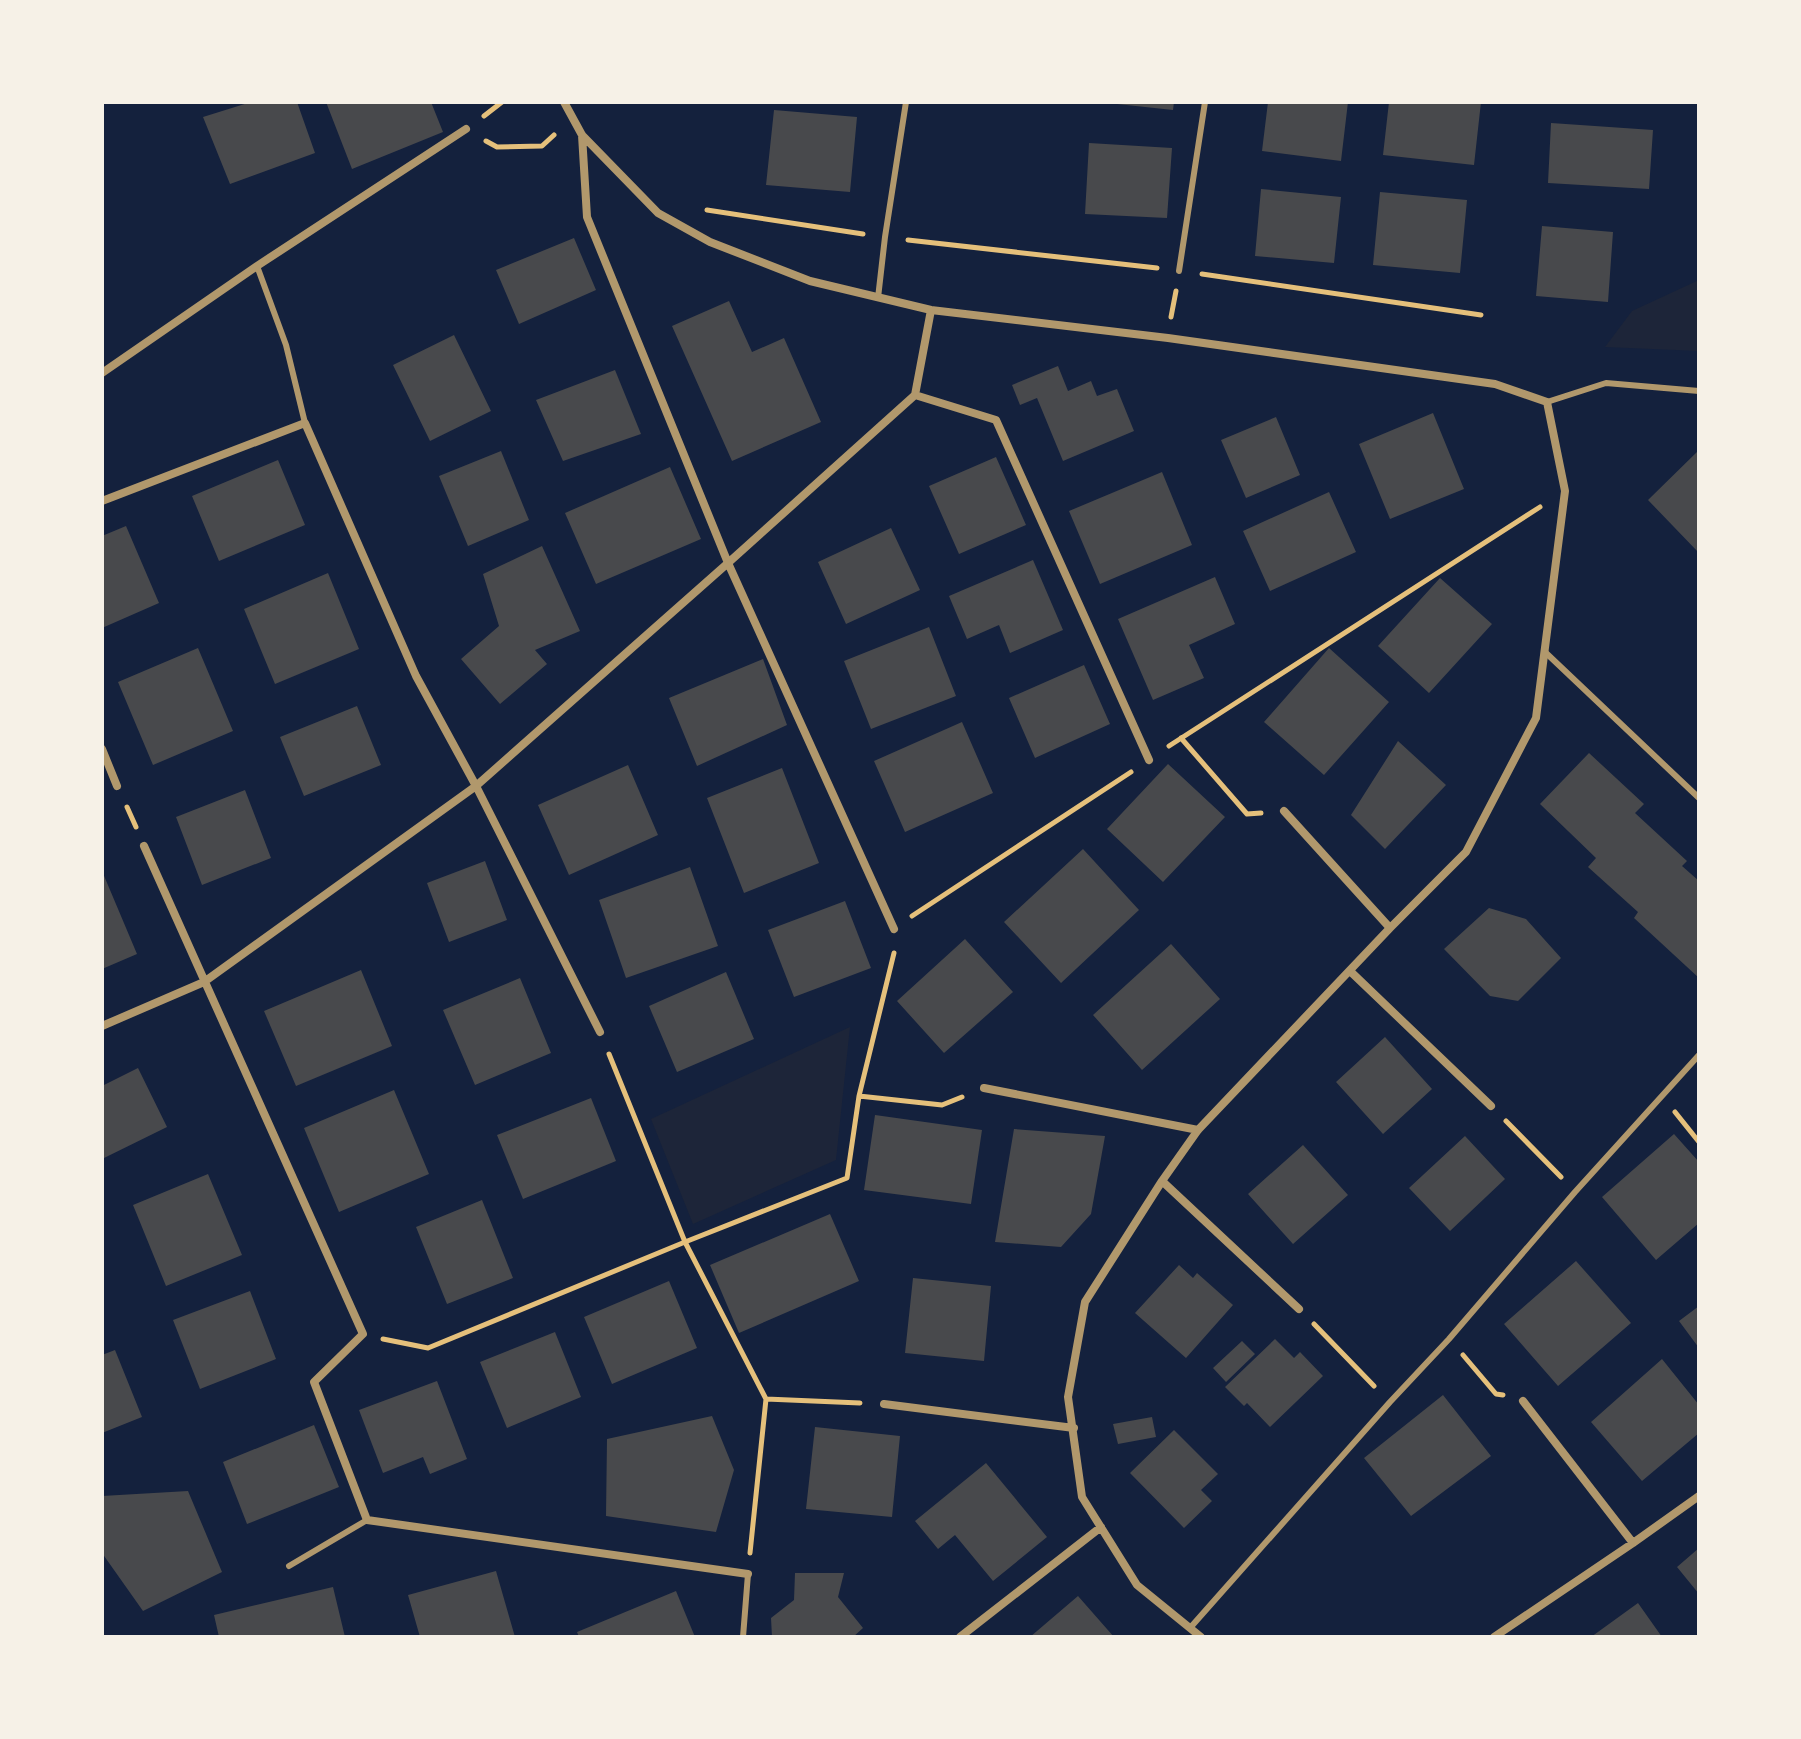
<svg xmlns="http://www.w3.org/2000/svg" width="1801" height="1739" viewBox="0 0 1801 1739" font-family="Mulish,sans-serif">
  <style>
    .green { fill: #1d2539 }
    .building { fill: #48494c }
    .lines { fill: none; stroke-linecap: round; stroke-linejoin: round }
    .path { stroke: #e5c07b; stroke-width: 5 }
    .service { stroke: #b1986c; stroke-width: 6 }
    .minor { stroke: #b1986c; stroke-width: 8 }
  </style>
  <rect width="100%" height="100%" fill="#14213d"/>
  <path class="green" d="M1699,280v71l-94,-4 27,-36z
    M850,1027l-14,133 -143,64 -42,-105z"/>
  <path class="building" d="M251,102h46l18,51 -85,31 -27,-67z
    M326,102h105l12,30 -91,37z
    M1117,102h57l-1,8 -56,-6z
    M1268,102h80l-7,59 -79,-10z
    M1389,102h92l-7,63 -91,-10z
    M774,110l83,7 -7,75 -84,-7z
    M1551,123l102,7 -4,59 -101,-6z
    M1089,143l83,5 -5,70 -82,-4z
    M1261,189l80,8 -7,66 -79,-7z
    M1380,192l87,8 -7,73 -87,-8z
    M1542,226l71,6 -5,70 -72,-6z
    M574,238l22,52 -77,34 -23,-54z
    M729,301l23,51 32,-14 37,84 -89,39 -60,-135z
    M454,335l37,76 -61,30 -37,-76z
    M1058,366l10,25 23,-10 6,15 20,-7 17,42 -71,30 -26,-63 -17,7 -8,-20z
    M615,370l26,64 -78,27 -27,-61z
    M1433,413l31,76 -74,30 -31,-75z
    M1276,417l24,58 -54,23 -25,-58z
    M1699,450v103l-51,-53z
    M501,451l28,69 -61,26 -29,-70z
    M996,457l30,68 -67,29 -30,-68z
    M278,460l27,65 -86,36 -27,-65z
    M670,467l31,72 -105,45 -31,-71z
    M1162,472l30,73 -92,39 -31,-73z
    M1329,492l27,60 -86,39 -27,-60z
    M126,526l33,77 -57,25v-92z
    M891,528l29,62 -74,34 -28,-62z
    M542,546l38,85 -45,19 12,14 -47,40 -39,-45 38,-33 -16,-52z
    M1033,560l30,70 -53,23 -11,-28 -32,14 -18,-43z
    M328,573l31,76 -84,35 -31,-75z
    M1215,577l20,47 -46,21 15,33 -51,22 -35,-81z
    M1440,578l52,46 -63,69 -51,-47z
    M929,627l27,69 -85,33 -27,-68z
    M198,648l35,83 -80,34 -35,-83z
    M1329,648l60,54 -65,73 -60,-53z
    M763,659l24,66 -90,41 -28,-68z
    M1084,665l26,59 -75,34 -26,-60z
    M357,706l24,59 -77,31 -24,-59z
    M962,722l31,71 -88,39 -31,-71z
    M1398,741l48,44 -61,64 -34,-34z
    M1589,753l55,51 -9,9 52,48 -5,5 17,15v97l-65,-60 4,-6 -50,-45 8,-9 -56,-54z
    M1168,764l57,53 -62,65 -56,-53z
    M628,765l30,70 -89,40 -31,-70z
    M782,768l37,95 -75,30 -37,-95z
    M245,790l26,68 -69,27 -26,-68z
    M1083,849l56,61 -78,73 -57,-61z
    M485,861l22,59 -58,22 -22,-59z
    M690,867l28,79 -92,32 -27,-78z
    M102,871l35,83 -35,15z
    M845,901l26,67 -77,29 -26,-67z
    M1489,908l37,11 35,39 -43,43 -28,-5 -46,-47z
    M965,939l48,53 -69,61 -47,-52z
    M1171,944l49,55 -78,71 -49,-55z
    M361,970l31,76 -96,40 -32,-75z
    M726,972l28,67 -77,33 -28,-66z
    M520,978l31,75 -76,32 -32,-75z
    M1385,1037l47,52 -49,45 -47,-52z
    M138,1068l29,59 -65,32v-73z
    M394,1090l35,84 -90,38 -35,-84z
    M591,1098l25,63 -93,38 -26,-64z
    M875,1115l107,15 -11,74 -107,-14z
    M1014,1129l91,7 -14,78 -30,33 -66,-5z
    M1674,1134l25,28v61l-43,37 -54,-63z
    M1465,1136l40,43 -55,52 -41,-43z
    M1303,1145l45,50 -55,49 -45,-50z
    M208,1174l34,81 -76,31 -33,-81z
    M482,1200l31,78 -66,26 -31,-77z
    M830,1214l29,67 -120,52 -29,-68z
    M1576,1261l55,62 -73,63 -54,-62z
    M1179,1265l14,13 4,-5 36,32 -47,53 -51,-45z
    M913,1278l78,8 -7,75 -79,-8z
    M669,1281l28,67 -85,36 -28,-67z
    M250,1291l26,68 -76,30 -27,-69z
    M1699,1306v42l-20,-27z
    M555,1332l26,65 -74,31 -27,-66z
    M1275,1339l19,19 6,-6 23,24 -53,51 -23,-24 -3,3 -19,-19z
    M1242,1341l13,13 -29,28 -13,-14z
    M115,1350l27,67 -40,16v-78z
    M1662,1359l37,46v28l-57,48 -51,-59z
    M437,1381l30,78 -37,15 -7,-17 -40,16 -24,-63z
    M1443,1395l48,61 -80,60 -47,-58z
    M712,1416l22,54 -18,62 -110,-16 1,-77z
    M1152,1417l4,20 -38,7 -5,-20z
    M314,1425l25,62 -92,37 -24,-62z
    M815,1427l85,9 -8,81 -86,-8z
    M1174,1430l44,44 -17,16 11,11 -28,27 -54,-55z
    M986,1463l61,74 -54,44 -38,-46 -17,14 -23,-28z
    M188,1491l34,81 -79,39 -41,-58v-57z
    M1699,1548v46l-22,-27z
    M496,1571l19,66h-95l-12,-42z
    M795,1573h49l-6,24 25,31 -10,9h-81l-1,-19 23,-18z
    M333,1587l12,50h-126l-5,-22z
    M676,1591l19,46h-116l-2,-5z
    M1078,1596l36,41h-84z
    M1638,1603l24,34h-71z"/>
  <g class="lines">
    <path class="path" d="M484,116l18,-14
      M486,141l11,6 45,-1 12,-11
      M707,210l156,24
      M908,240l249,28
      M1202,274l279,41
      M1171,317l5,-26
      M1181,738l66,76 14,-1
      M1169,746l371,-239
      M127,807l9,20
      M912,916l219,-144
      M609,1054l76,188 81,157 -16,154
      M859,1096l35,-143
      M1675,1112l24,30
      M1506,1121l55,56
      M1314,1324l60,62
      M383,1339l45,9 257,-106 162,-64 12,-82 83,9 20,-8
      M1463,1355l33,39 7,1
      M766,1399l94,4"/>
    <path class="service" d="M257,266l29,79 19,78
      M1179,271l26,-169
      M878,298l7,-61 21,-135
      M1547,402l59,-19 93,8
      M1545,652l154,146
      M289,1566l78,-46
      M1190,1628l200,-226 59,-63 126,-147 124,-137
      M743,1637l5,-63"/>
    <path class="minor" d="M564,102l18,33 76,78 52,29 100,39 121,29 237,28 327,46 52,18 18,89 -29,227 -70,134 -76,76 -192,202 -36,51 -77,121 -17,95 14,100 55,88 64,52
      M582,135l5,82 141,346 166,366
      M102,373l155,-107 209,-137
      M915,395l81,25 153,340
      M102,501l203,-78 111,253 60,110 124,246
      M102,749l15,37
      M1284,811l106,117
      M144,846l219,488 -49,48 53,138 381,54
      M1350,971l141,135
      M102,1026l102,-44 272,-196 252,-223 187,-168 16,-85
      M984,1088l214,42
      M1162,1181l137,128
      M1523,1401l110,142
      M884,1404l190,24
      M960,1637l141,-110
      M1494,1637l139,-94 66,-47"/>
  </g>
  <rect width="1801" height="1739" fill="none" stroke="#f6f1e7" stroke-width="208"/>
</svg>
